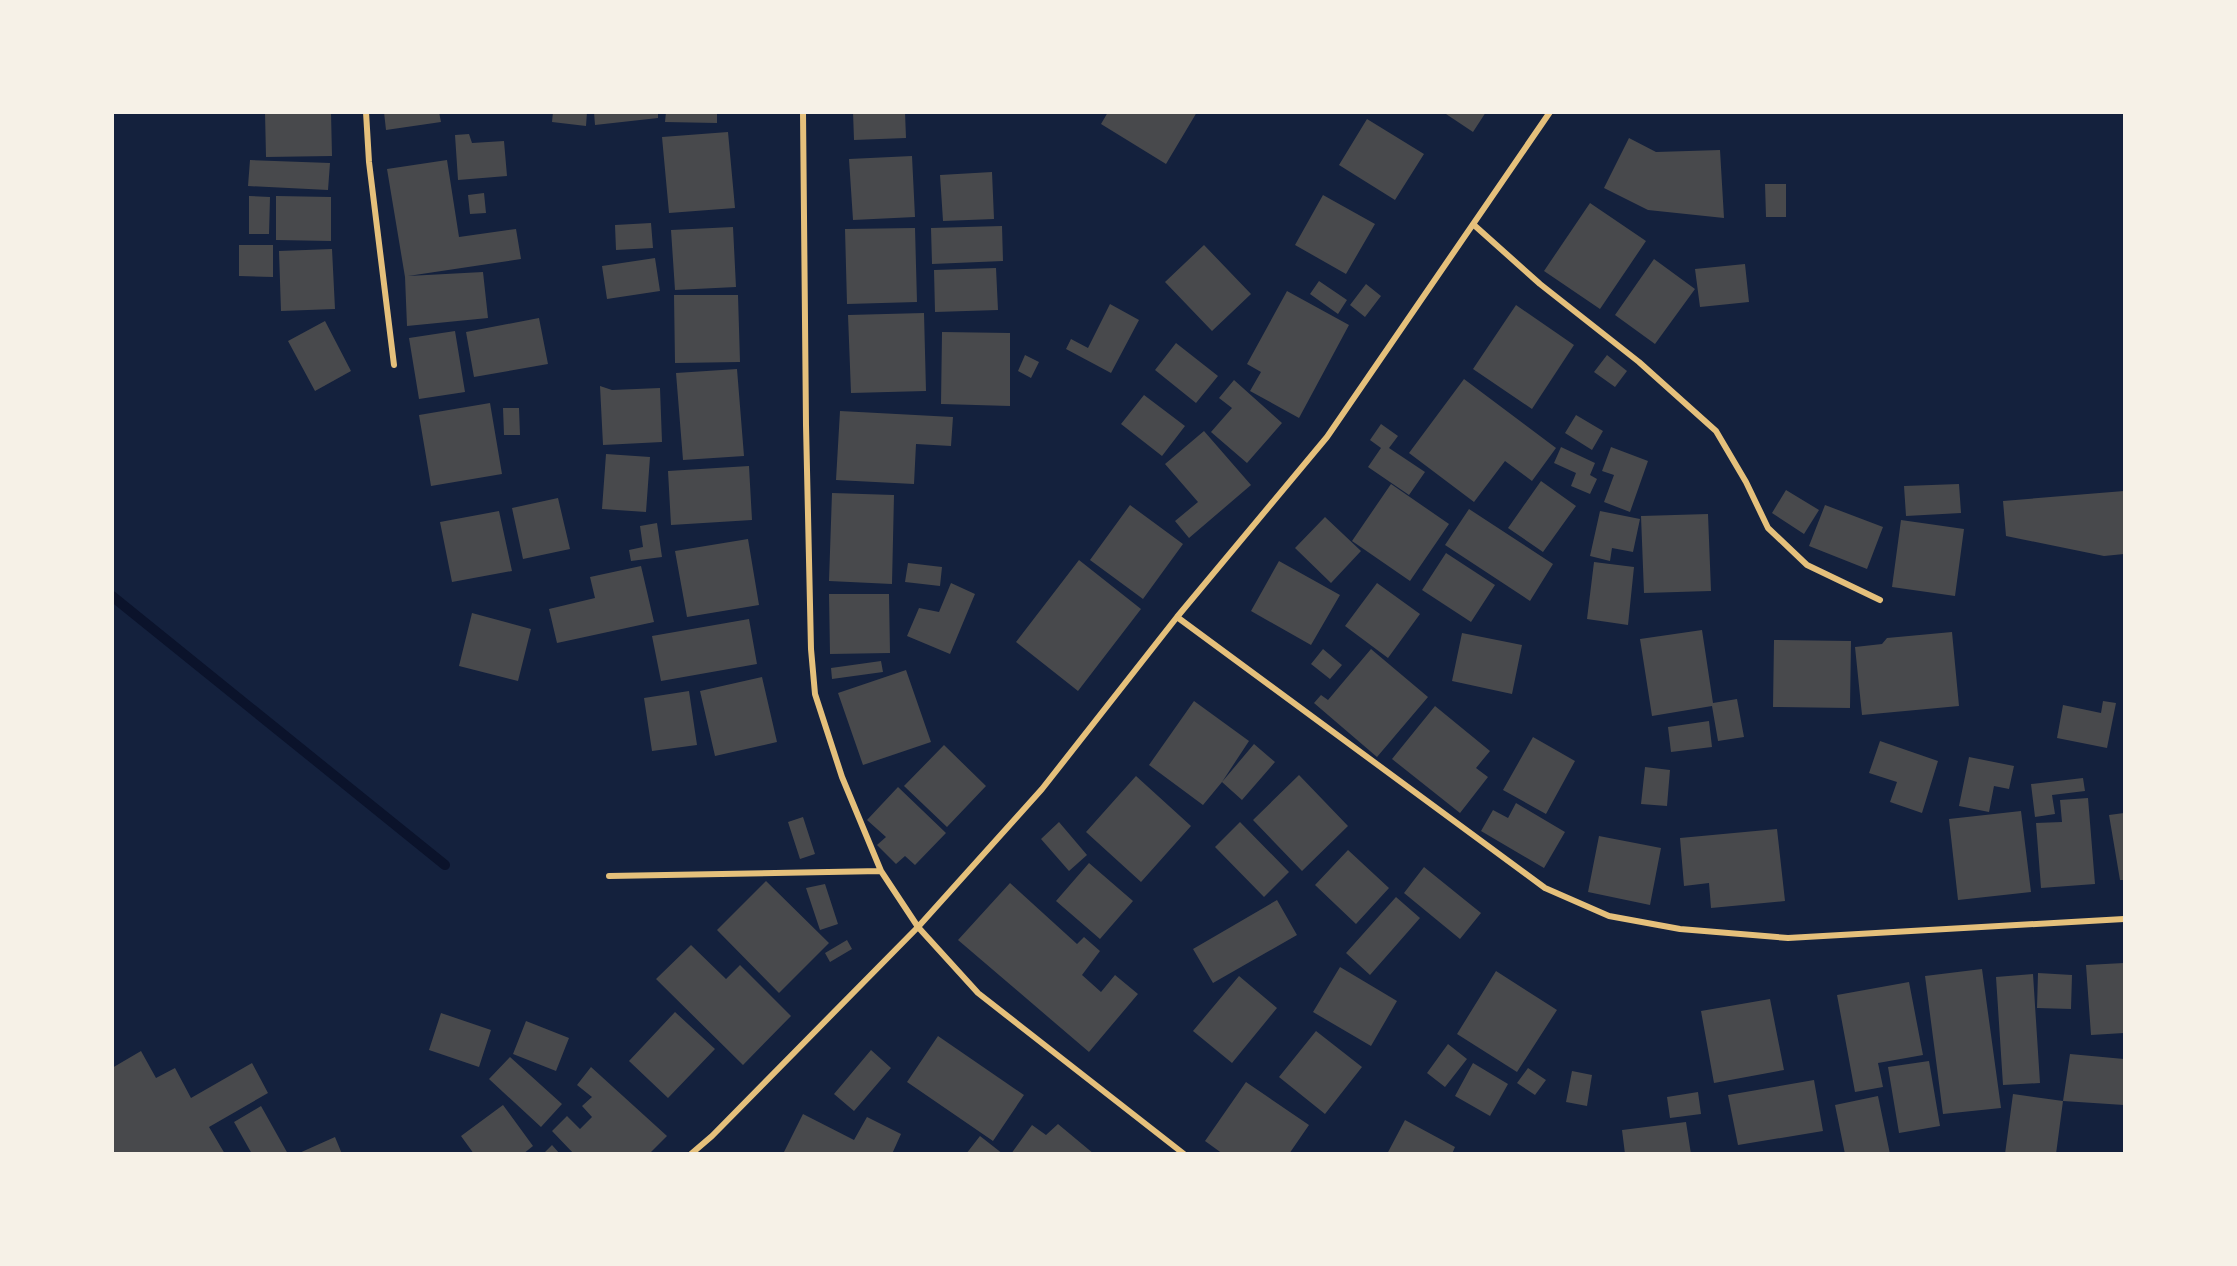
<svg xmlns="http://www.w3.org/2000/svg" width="2237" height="1266" viewBox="0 0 2237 1266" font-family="'Times New Roman',serif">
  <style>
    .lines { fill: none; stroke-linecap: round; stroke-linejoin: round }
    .stream { stroke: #0b132b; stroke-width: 10 }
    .building { fill: #48494c }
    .minor { stroke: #e5c07b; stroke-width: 6 }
  </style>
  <rect width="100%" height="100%" fill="#14213d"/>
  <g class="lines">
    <path class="stream" d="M112,596l333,269"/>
  </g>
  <path class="building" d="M265,112h66l1,44 -66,1z
    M384,112h55l2,10 -55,8z
    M553,112h34l-1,14 -34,-4z
    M594,112h64v6l-63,7z
    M666,112h51v11l-52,-1z
    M853,112h52l1,26 -52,2z
    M1108,112h89l-31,52 -65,-40z
    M1443,112h43l-13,20z
    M1367,119l57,35 -29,46 -56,-35z
    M728,132l7,76 -66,5 -7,-76z
    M469,134l3,9 32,-2 3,35 -49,4 -3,-45z
    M1629,138l27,14 64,-2 4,68 -76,-8 -44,-22z
    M912,156l3,61 -62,3 -4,-61z
    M250,160l80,3 -2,27 -80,-4z
    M447,160l12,77 57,-8 5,30 -113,17 75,-4 5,46 -81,8 -2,-49 -18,-108z
    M992,172l2,47 -51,2 -3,-46z
    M1765,184h21v33h-20z
    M484,193l2,20 -16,1 -2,-19z
    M1323,195l52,29 -29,50 -51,-29z
    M249,196l21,1 -1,37h-20z
    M276,196l55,1v44l-55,-1z
    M1590,203l56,38 -46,68 -56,-38z
    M651,223l2,25 -37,2 -1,-25z
    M1002,226l1,35 -71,3 -1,-36z
    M733,227l3,60 -61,3 -4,-60z
    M915,228l2,74 -70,2 -2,-75z
    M239,245h34v32l-34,-1z
    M1204,245l47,49 -39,37 -47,-49z
    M332,249l3,60 -54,2 -2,-60z
    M655,258l5,33 -53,8 -5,-33z
    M1654,259l41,30 -40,55 -40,-29z
    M1745,264l4,38 -49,5 -5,-38z
    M996,268l2,42 -63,2 -1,-42z
    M1319,281l28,19 -9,14 -28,-20z
    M1366,284l15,12 -16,21 -15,-12z
    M1287,291l62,34 -50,93 -49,-27 11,-19 -14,-8z
    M674,295h64l2,67 -65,1z
    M1110,304l29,16 -28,53 -45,-24 5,-10 17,9z
    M1516,305l58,40 -42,64 -59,-40z
    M924,313l2,78 -75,2 -3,-78z
    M539,318l9,46 -74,13 -8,-45z
    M325,321l26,50 -36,20 -27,-50z
    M455,331l10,61 -46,7 -10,-61z
    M942,332l68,1v73l-69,-2z
    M1176,343l42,33 -22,27 -41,-33z
    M1025,355l14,7 -8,16 -13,-7z
    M1607,355l20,16 -12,16 -21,-15z
    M737,369l7,87 -61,4 -7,-87z
    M1464,379l92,69 -24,33 -27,-20 -31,41 -65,-49z
    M1234,380l48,43 -35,40 -36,-31 21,-24 -13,-10z
    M600,386l12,4 48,-2 2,54 -59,3z
    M1144,395l41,31 -23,30 -41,-32z
    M490,403l12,71 -71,12 -12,-71z
    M503,408h16l1,27h-16z
    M840,411l113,6 -2,29 -35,-2 -2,40 -78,-4z
    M1576,415l27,16 -11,19 -27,-17z
    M1381,424l17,12 -9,12 36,24 -16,23 -41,-28 13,-19 -11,-8z
    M1204,431l47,54 -62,53 -14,-17 23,-19 -33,-38z
    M1561,447l34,16 -5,12 7,4 -7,15 -19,-8 5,-13 -22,-10z
    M1611,447l37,14 -18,51 -26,-10 10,-27 -12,-4z
    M606,454l44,3 -4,55 -44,-3z
    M749,466l3,54 -81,5 -3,-54z
    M1541,481l35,25 -33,46 -35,-24z
    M1391,484l58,40 -39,57 -58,-40z
    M1959,484l2,29 -55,3 -2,-30z
    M1786,490l33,20 -15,24 -32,-21z
    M2124,491v63l-20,2 -98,-20 -3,-35z
    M832,493l62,2 -2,89 -63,-3z
    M558,498l12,51 -47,10 -11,-51z
    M1130,505l53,39 -40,55 -53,-39z
    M1825,505l58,22 -16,42 -58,-23z
    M1469,509l84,55 -23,37 -85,-56z
    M499,511l13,60 -60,11 -12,-60z
    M1600,511l40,8 -7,33 -21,-4 -2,13 -20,-5z
    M1708,514l3,77 -67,2 -3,-77z
    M1325,517l36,34 -30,32 -36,-35z
    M1901,520l63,9 -9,67 -63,-9z
    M657,523l5,34 -31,4 -2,-11 14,-3 -3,-21z
    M748,539l11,66 -72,12 -12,-66z
    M1446,553l49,32 -24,37 -49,-32z
    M1079,560l62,49 -63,82 -62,-49z
    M1279,561l61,34 -29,50 -60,-34z
    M1594,562l40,5 -6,58 -41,-6z
    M908,563l34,4 -2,19 -35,-4z
    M641,566l13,56 -97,21 -8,-34 46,-11 -5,-21z
    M951,583l24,11 -25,60 -43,-18 12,-28 20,4z
    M1377,583l43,31 -32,44 -43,-32z
    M829,594h60l1,59 -60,1z
    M472,613l59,16 -13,52 -59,-15z
    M749,619l8,45 -96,17 -9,-45z
    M1702,630l11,73 24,-4 7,38 -26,4 -6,-35 -60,10 -12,-77z
    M1952,632l7,74 -97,9 -7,-68 27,-3 5,-6z
    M1462,633l60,12 -10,49 -60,-13z
    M1774,640l77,1 -1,67 -77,-1z
    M1323,649l19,16 -12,14 -19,-15z
    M1371,649l57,48 -51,60 -63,-54 7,-8 7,5z
    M881,661l2,11 -51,7 -1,-11z
    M906,670l25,72 -68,23 -25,-72z
    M762,677l15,65 -62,14 -15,-65z
    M689,691l8,54 -45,6 -8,-53z
    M1194,701l55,40 -27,41 -19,23 -54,-40z
    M2103,701l13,2 -9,45 -50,-10 6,-33 38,8z
    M1435,706l55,45 -14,17 12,9 -28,36 -68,-54z
    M1709,721l3,26 -41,5 -3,-25z
    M1533,737l42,24 -29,53 -43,-24z
    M1880,741l58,20 -16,52 -32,-11 7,-20 -28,-9z
    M1254,744l21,18 -33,38 -20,-18z
    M944,745l42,41 -39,41 -43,-41z
    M1969,757l45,9 -5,23 -15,-3 -5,26 -30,-6z
    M1645,767l25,3 -3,36 -26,-2z
    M1299,775l49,51 -46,45 -49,-51z
    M1136,776l55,50 -50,56 -55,-50z
    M2083,778l2,13 -33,4 3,19 -20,3 -4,-33z
    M898,787l48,46 -31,32 -10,-9 -9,8 -19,-19 9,-8 -19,-17z
    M2088,798l7,86 -54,4 -5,-65 26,-1 -2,-22z
    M1516,803l49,29 -21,36 -63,-37 12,-21 15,8z
    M2021,811l10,81 -73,8 -9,-81z
    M2124,813v67h-4l-11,-65z
    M803,817l12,37 -15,5 -12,-37z
    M1059,822l28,33 -18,16 -28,-32z
    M1240,822l49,50 -25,25 -49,-50z
    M1777,829l8,72 -74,7 -2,-25 -25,3 -4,-48z
    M1599,836l62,12 -11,57 -62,-13z
    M1348,850l41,38 -33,36 -41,-39z
    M1089,863l44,38 -33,38 -44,-38z
    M1424,867l57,46 -21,26 -56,-46z
    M766,881l63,62 -50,50 -62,-63z
    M1010,883l67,61 7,-7 16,14 -18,24 19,17 14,-17 23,19 -49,58 -131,-112z
    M825,884l13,40 -18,6 -14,-42z
    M1396,897l24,21 -50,57 -24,-22z
    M1277,900l20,35 -84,48 -20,-34z
    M847,940l5,9 -22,13 -5,-9z
    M691,945l35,34 14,-14 51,51 -48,49 -87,-86z
    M2124,963v70l-33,2 -5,-70z
    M1340,967l57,34 -26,45 -58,-34z
    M1982,969l19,139 -58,6 -18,-138z
    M1496,971l61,39 -40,62 -60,-38z
    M2038,973l34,2 -1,34 -34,-1z
    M2033,974l7,109 -37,2 -7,-108z
    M1239,976l38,32 -45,55 -39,-32z
    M1909,982l14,73 -45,8 5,24 -28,5 -18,-97z
    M1770,999l14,71 -70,13 -13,-72z
    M675,1012l40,37 -47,49 -39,-37z
    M441,1013l50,17 -12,37 -50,-17z
    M526,1021l43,17 -13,33 -43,-17z
    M1316,1031l46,36 -37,47 -46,-37z
    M938,1036l86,59 -31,46 -86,-59z
    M1448,1044l19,15 -22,28 -18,-14z
    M871,1050l20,18 -37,43 -20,-17z
    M141,1051l15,27 19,-10 16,30 61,-35 16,30 -59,34 16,27h-113v-86z
    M2070,1054l54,5v46l-61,-4z
    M510,1057l52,47 -21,23 -52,-48z
    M1929,1061l11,65 -41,7 -11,-66z
    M1473,1063l35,21 -18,32 -35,-20z
    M591,1067l76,69 -18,18h-75l-22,-23 15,-15 13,13 12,-12 -10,-11 10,-9 -15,-12z
    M1528,1068l18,12 -11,15 -18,-12z
    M1572,1071l20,4 -5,31 -21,-4z
    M1814,1080l9,51 -85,14 -10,-50z
    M1246,1082l63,43 -20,29h-66l-18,-13z
    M1698,1092l3,22 -31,4 -3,-21z
    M2013,1094l50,7 -7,53h-51z
    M1878,1096l12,58h-45l-10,-49z
    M503,1105l30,41 -10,8h-49l-13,-18z
    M261,1106l27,48h-36l-18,-32z
    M803,1114l51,26 13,-23 34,17 -9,20h-109z
    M1405,1120l50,27 -3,7h-65z
    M1686,1122l5,32h-66l-3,-24z
    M1058,1124l36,30h-83l21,-29 14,10z
    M980,1136l23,18h-37z
    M335,1137l7,17h-45z
    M552,1145l8,9h-17z"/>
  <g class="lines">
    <path class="minor" d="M366,112l3,50 25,203
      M803,112l3,313 5,224 4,45 27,83 39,94 37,56 60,66 206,161
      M1474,225l66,59 99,78 77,69 30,51 22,46 39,37 73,35
      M1177,617l368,271 64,28 71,13 108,9 336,-19
      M609,876l272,-5
      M691,1154l21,-18 206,-209 124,-138 135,-172 150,-180 223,-325"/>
  </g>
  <rect width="2237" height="1266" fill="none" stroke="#f6f1e7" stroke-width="228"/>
</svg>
